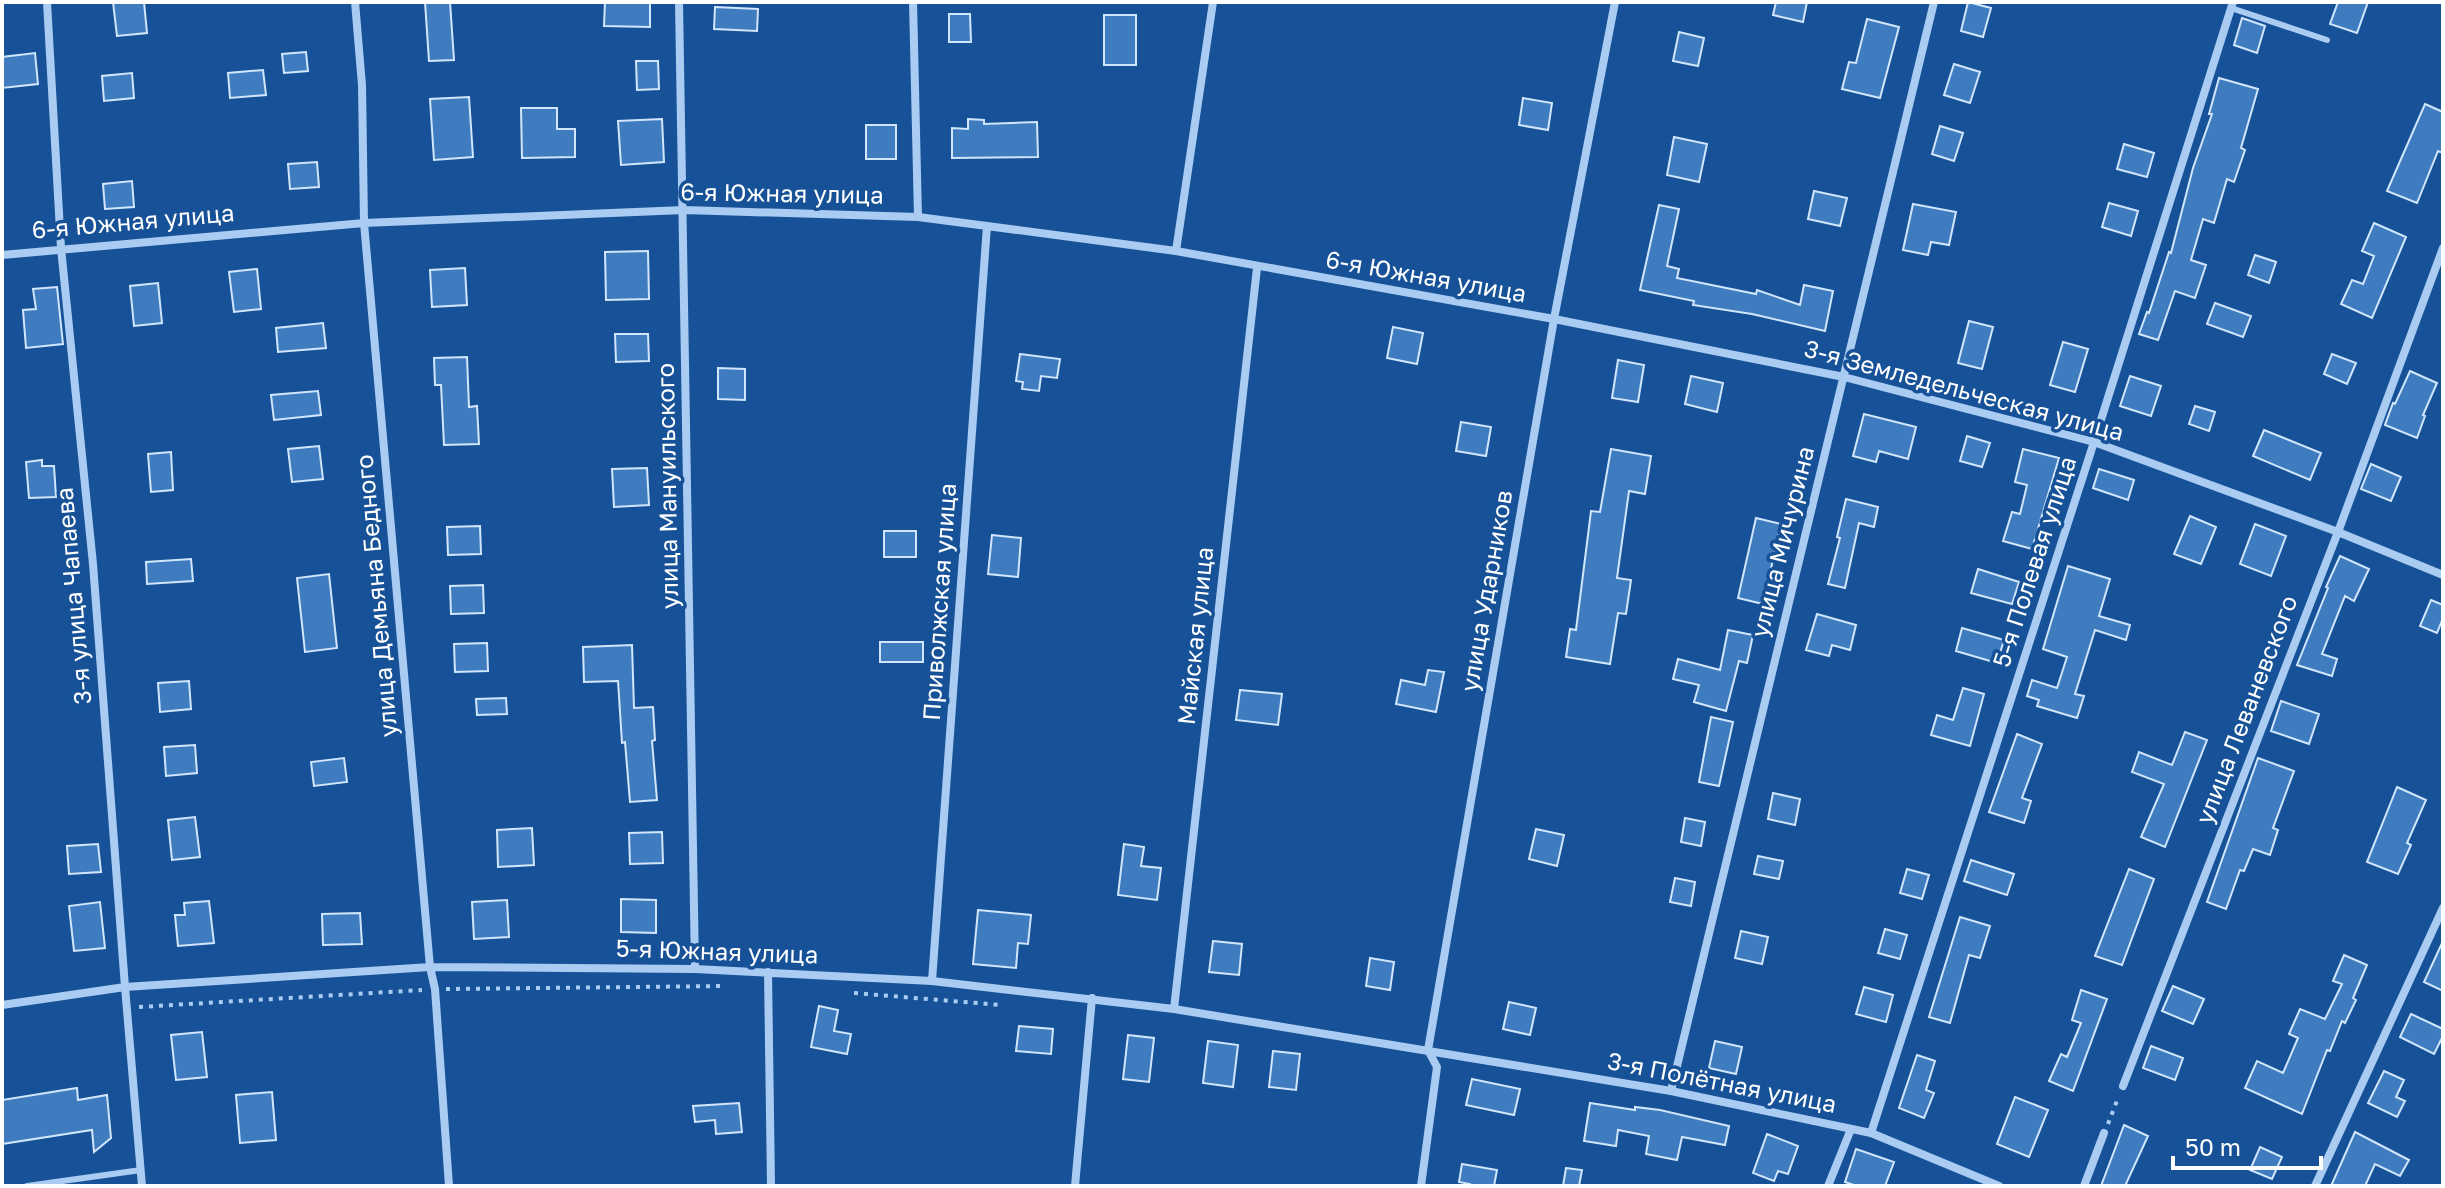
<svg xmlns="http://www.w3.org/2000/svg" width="2445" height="1188" viewBox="0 0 2445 1188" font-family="'Golos Text',sans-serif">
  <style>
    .building { fill: #3f7cbf; stroke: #d1e6fc; stroke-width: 2 }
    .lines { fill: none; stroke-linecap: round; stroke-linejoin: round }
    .path { stroke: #aaccf2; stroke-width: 4; stroke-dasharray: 4 6; stroke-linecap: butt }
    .lane { stroke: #aaccf2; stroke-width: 6 }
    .street { stroke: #aaccf2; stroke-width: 8 }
    .labels { text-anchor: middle; stroke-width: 7; stroke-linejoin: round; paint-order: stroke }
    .street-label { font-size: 24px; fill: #fff; stroke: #175298 }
  </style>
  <rect width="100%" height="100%" fill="#175298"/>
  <path class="building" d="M113,2h31l3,31 -30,3z
    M425,2h25l4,58 -25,1z
    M605,2h45v25l-46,-1z
    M1776,2h31l-4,20 -30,-7z
    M1968,2l23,6 -8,29 -22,-6z
    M2338,2h30l-11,31 -27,-9z
    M715,7l43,2 -1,22 -43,-2z
    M949,14h21l1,28h-22z
    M1104,15h32v50h-32z
    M2242,18l23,8 -8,27 -23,-8z
    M1867,19l32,8 -19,71 -38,-9 7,-27 7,1z
    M1679,32l25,6 -6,28 -25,-5z
    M306,52l2,19 -24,2 -2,-19z
    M35,53l3,31 -36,4v-31z
    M636,61h22l1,28 -22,1z
    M1954,64l26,8 -10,31 -26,-8z
    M263,70l3,25 -36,3 -2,-25z
    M132,73l2,25 -30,3 -2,-25z
    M2219,78l39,11 -17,59 4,2 -11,32 -7,-3 -13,44 -11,-4 -12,41 15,5 -11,33 -20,-7 -17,49 -19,-6 8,-22 2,1 20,-61 2,1 22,-85 19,-54h-3z
    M469,97l4,60 -39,3 -4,-61z
    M1523,98l29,5 -4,27 -29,-5z
    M2425,104l18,8v41l-5,-2 -21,52 -30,-12z
    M521,108h36v21h18v28l-53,1z
    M662,119l2,43 -43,3 -3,-44z
    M968,119l16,1v4l53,-2 1,35 -86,1v-30l16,1z
    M866,125h30v34h-30z
    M1940,126l23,7 -9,28 -22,-7z
    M1674,137l33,7 -8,38 -32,-7z
    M2124,144l30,9 -7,24 -30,-8z
    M317,162l2,25 -29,2 -2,-25z
    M132,181l2,26 -29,2 -2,-25z
    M1814,191l33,7 -7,28 -32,-7z
    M2109,203l29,8 -7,25 -29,-9z
    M1913,204l43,8 -7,33 -18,-3 -3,13 -25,-5z
    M1659,205l20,4 -12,57 12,3 -2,9 79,16 1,-4 43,15 4,-20 29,6 -8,40 -73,-17 -59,-9 1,-4 -54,-11z
    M2374,223l32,14 -34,81 -31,-14 11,-24 11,4 11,-28 -12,-5z
    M648,251l1,48 -43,1 -1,-48z
    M2255,255l21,7 -7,21 -21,-8z
    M465,268l2,37 -35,2 -2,-37z
    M257,269l4,40 -27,3 -5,-40z
    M158,283l4,40 -28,3 -4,-40z
    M57,287l6,57 -37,4 -3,-38 13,-1 -3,-20z
    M2215,303l36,13 -8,21 -36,-13z
    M1969,321l24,6 -11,42 -24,-6z
    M323,323l3,25 -48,4 -2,-24z
    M1393,327l30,6 -6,31 -30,-6z
    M615,334h33l1,27 -33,1z
    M2063,342l25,7 -13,43 -25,-7z
    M1020,354l40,5 -3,19 -16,-2 -2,15 -17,-2 1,-7 -7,-1z
    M2332,354l24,9 -9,21 -23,-10z
    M467,357l2,50 8,-1 2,38 -35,1 -3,-60h-6l-1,-27z
    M1618,360l26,5 -6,37 -26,-4z
    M718,368l27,1v31l-27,-1z
    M2410,371l27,12 -14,32 2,1 -8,22 -32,-13 8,-22 2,1z
    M1691,376l32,7 -6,29 -32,-8z
    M2130,376l31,10 -10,30 -31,-10z
    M318,391l3,24 -47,5 -3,-25z
    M2195,406l20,6 -6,19 -20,-7z
    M1864,414l52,13 -8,32 -29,-8 -3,11 -23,-6z
    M1461,422l30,5 -5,29 -30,-5z
    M2264,430l57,23 -11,27 -57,-24z
    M1967,436l23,7 -8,24 -22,-6z
    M319,446l4,33 -31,3 -4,-33z
    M1611,449l40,7 -6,38 -16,-3 -12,87 14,2 -5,34 -8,-1 -8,51 -44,-7 4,-28 6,1 15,-119 9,1z
    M2023,449l36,9 -27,91 -29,-8 9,-29 8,2 7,-29 -12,-3z
    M171,452l2,38 -22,2 -3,-38z
    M42,460v6h12l2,31 -27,1 -3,-36z
    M2371,464l30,13 -10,24 -30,-12z
    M647,468l2,37 -35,2 -2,-38z
    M2099,469l35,11 -6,20 -35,-12z
    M1846,499l32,8 -4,20 -15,-4 -14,65 -17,-4 12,-46 -3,-1z
    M2190,516l26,11 -15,37 -27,-10z
    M1756,518l25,6 -18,80 -25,-6z
    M2255,524l31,12 -15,40 -31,-12z
    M480,526l1,28 -33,1 -1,-28z
    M884,531h32v26h-32z
    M992,535l29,3 -3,39 -30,-3z
    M2340,556l29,13 -15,32 -9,-5 -23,58 15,5 -5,17 -35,-11 31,-77 -2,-1z
    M191,559l2,22 -46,3 -1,-22z
    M2068,566l42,13 -11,37 31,9 -4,15 -31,-10 -20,64 9,2 -7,22 -40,-12 2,-6 -12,-4 5,-16 25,8 10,-31 -24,-8z
    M1978,569l41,13 -7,22 -41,-11z
    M329,574l8,74 -32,4 -8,-74z
    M483,585l1,28 -33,1 -1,-28z
    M2431,600l12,5v13l-6,15 -17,-7z
    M1817,614l39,11 -6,25 -18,-5 -3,11 -23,-6z
    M1962,628l42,12 -7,23 -41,-12z
    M1728,630l25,5 -6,28 -8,-2 -13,50 -32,-9 5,-17 -26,-6 5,-20 42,11z
    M880,642h43v20h-43z
    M487,643l1,28 -33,1 -1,-28z
    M632,645l2,63 19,-1 2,33 -3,1 5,59 -27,2 -5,-60 -3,1 -4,-62 -34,1 -1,-35z
    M1428,670l16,2 -8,40 -40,-8 5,-24 24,5z
    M189,681l2,28 -31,3 -2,-29z
    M1963,688l21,6 -14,52 -39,-11 6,-20 16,5z
    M1240,690l42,4 -4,31 -42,-5z
    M506,698l1,16 -30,1 -1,-16z
    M2281,701l38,13 -10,30 -38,-13z
    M1711,717l22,5 -14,64 -20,-4z
    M2185,732l22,8 -42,107 -24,-10 23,-53 -32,-12 7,-20 33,13z
    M2017,734l25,10 -20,54 9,3 -7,22 -35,-11z
    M195,745l2,28 -31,3 -2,-29z
    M344,758l3,24 -33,4 -3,-24z
    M2258,758l36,13 -21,57 5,2 -8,25 -17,-6 -9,22 -4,-1 -14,39 -19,-7z
    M2397,787l29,13 -19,43 4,2 -13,29 -31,-12z
    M1773,793l27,6 -5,26 -27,-6z
    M195,817l5,40 -28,3 -4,-40z
    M1685,818l20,4 -4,24 -20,-4z
    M532,828l2,37 -36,2 -1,-37z
    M1536,829l28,6 -7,31 -28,-7z
    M662,832l1,31 -33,1 -1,-31z
    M98,844l3,28 -32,2 -2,-28z
    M1124,844l20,3 -3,19 20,2 -4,32 -39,-5z
    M1758,856l25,5 -4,18 -25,-5z
    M1971,860l43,14 -7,21 -43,-14z
    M1907,869l22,6 -7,24 -22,-6z
    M2129,869l25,10 -32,86 -27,-9z
    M1675,878l20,4 -4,24 -21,-4z
    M621,899l35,1v33l-35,-1z
    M507,900l2,37 -35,2 -2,-37z
    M209,901l5,42 -36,3 -3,-31h10l-1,-12z
    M100,902l5,46 -31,3 -5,-45z
    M978,910l53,5 -3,29 -10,-1 -2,25 -43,-4z
    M360,913l2,31 -39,1 -1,-31z
    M1960,917l30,9 -10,32 -11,-3 -19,68 -21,-6z
    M1885,929l22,6 -7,24 -22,-6z
    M1741,931l27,6 -6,27 -27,-6z
    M1213,941l29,3 -3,31 -30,-3z
    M2443,941v50l-19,-9z
    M2344,955l23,10 -14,33 3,2 -11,23 -3,-2 -12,30 -3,-1 -25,64 -57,-26 12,-27 26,12 15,-35 -9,-4 11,-25 25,10 17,-35 -9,-3z
    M1370,958l24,4 -4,28 -24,-4z
    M2173,986l31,13 -11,25 -31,-13z
    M1864,987l29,8 -7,27 -30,-8z
    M2081,990l26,9 -34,92 -24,-10 12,-27 6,3 14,-34 -9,-3z
    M1509,1002l27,6 -6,27 -27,-6z
    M819,1006l19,4 -4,21 17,3 -4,20 -36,-7z
    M2411,1014l32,15v7l-9,18 -34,-17z
    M1019,1026l34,3 -2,25 -35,-3z
    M202,1032l5,45 -31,3 -5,-45z
    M1128,1035l26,3 -5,44 -26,-3z
    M1208,1041l30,4 -5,42 -30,-4z
    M1715,1041l27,6 -6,27 -27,-6z
    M2151,1046l32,12 -8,22 -32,-12z
    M1273,1051l27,3 -4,36 -27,-3z
    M1917,1055l18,6 -9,29 8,3 -10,25 -25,-10z
    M2384,1071l20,9 -8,17 9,4 -8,16 -29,-14z
    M1472,1079l48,10 -6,26 -48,-10z
    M77,1088l1,12 29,-5 4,43 -17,14 -2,-22 -90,14v-44z
    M272,1092l4,48 -36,3 -4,-48z
    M2015,1097l33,13 -19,47 -32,-13z
    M739,1103l3,29 -26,2 -1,-14 -20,2 -2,-16z
    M1590,1103l45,7v-3l25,3 69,16 -4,19 -43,-8 -5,23 -31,-6 3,-18 -31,-6 -2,16 -32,-5z
    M2124,1125l24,11 -23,50h-24z
    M2355,1132l54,28 -9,16 -25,-12 -10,22h-34z
    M1767,1134l31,12 -10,28 -10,-3 -4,10 -21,-8z
    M2260,1147l22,10 -10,22 -22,-9z
    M1856,1149l38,13 -9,24h-28l-12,-4z
    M1462,1164l35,6 -3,16h-24v-2l-11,-2z
    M1566,1168l16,2 -3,16h-16z"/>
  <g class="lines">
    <path class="path" d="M446,989l280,-3
      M854,993l147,12
      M139,1007l283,-17
      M2108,1124l10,-26"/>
    <path class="lane" d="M2231,8l96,32
      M27,1186l114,-16"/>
    <path class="street" d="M47,2l14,246 32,316 32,423 17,199
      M355,2l7,83 2,138 66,744 5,22 14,197
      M679,2l16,967
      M913,2l5,215
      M1176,251l37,-249
      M2,255l362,-32 320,-13 234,7 69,9 189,25 378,68 290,58 250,65 244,90 105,43
      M768,972l3,214
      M932,981l55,-755
      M2,1005l123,-18 305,-20 265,2 237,12 242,28 497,82 200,42 128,53
      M1174,1009l83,-741
      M2123,1086l215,-554 105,-284
      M1671,1091l263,-1089
      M1871,1133l223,-691 139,-440
      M1075,1186l17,-188
      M1421,1186l16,-119 -9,-17 126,-731 61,-317
      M1828,1186l23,-57
      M2084,1186l20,-53
      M2315,1186l128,-278"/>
  </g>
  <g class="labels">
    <g class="street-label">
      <text transform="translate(782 194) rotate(1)" y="8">6-я Южная улица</text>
      <text transform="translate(133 222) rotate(-5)" y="8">6-я Южная улица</text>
      <text transform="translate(1426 277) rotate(10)" y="8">6-я Южная улица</text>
      <text transform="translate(1964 391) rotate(15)" y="8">3-я Земледельческая улица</text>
      <text transform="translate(668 486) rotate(-91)" y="8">улица Мануильского</text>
      <text transform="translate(1783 542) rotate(-76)" y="8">улица Мичурина</text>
      <text transform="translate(2035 562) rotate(-72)" y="8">5-я Полевая улица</text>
      <text transform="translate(1487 591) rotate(-80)" y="8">улица Ударников</text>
      <text transform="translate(74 596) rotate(-95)" y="8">3-я улица Чапаева</text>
      <text transform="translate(377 596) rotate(-95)" y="8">улица Демьяна Бедного</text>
      <text transform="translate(940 602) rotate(-86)" y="8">Приволжская улица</text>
      <text transform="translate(1196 636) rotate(-84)" y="8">Майская улица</text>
      <text transform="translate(2247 710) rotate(-69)" y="8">улица Леваневского</text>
      <text transform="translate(717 952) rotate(2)" y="8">5-я Южная улица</text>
      <text transform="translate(1722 1083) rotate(11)" y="8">3-я Полётная улица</text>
    </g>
  </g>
  <rect width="2445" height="1188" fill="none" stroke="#ffffff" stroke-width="8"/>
  <path d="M2173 1156v12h148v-12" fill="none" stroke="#ffffff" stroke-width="4"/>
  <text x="2185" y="1156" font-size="24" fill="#ffffff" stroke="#175298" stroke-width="6" paint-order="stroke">50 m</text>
</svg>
